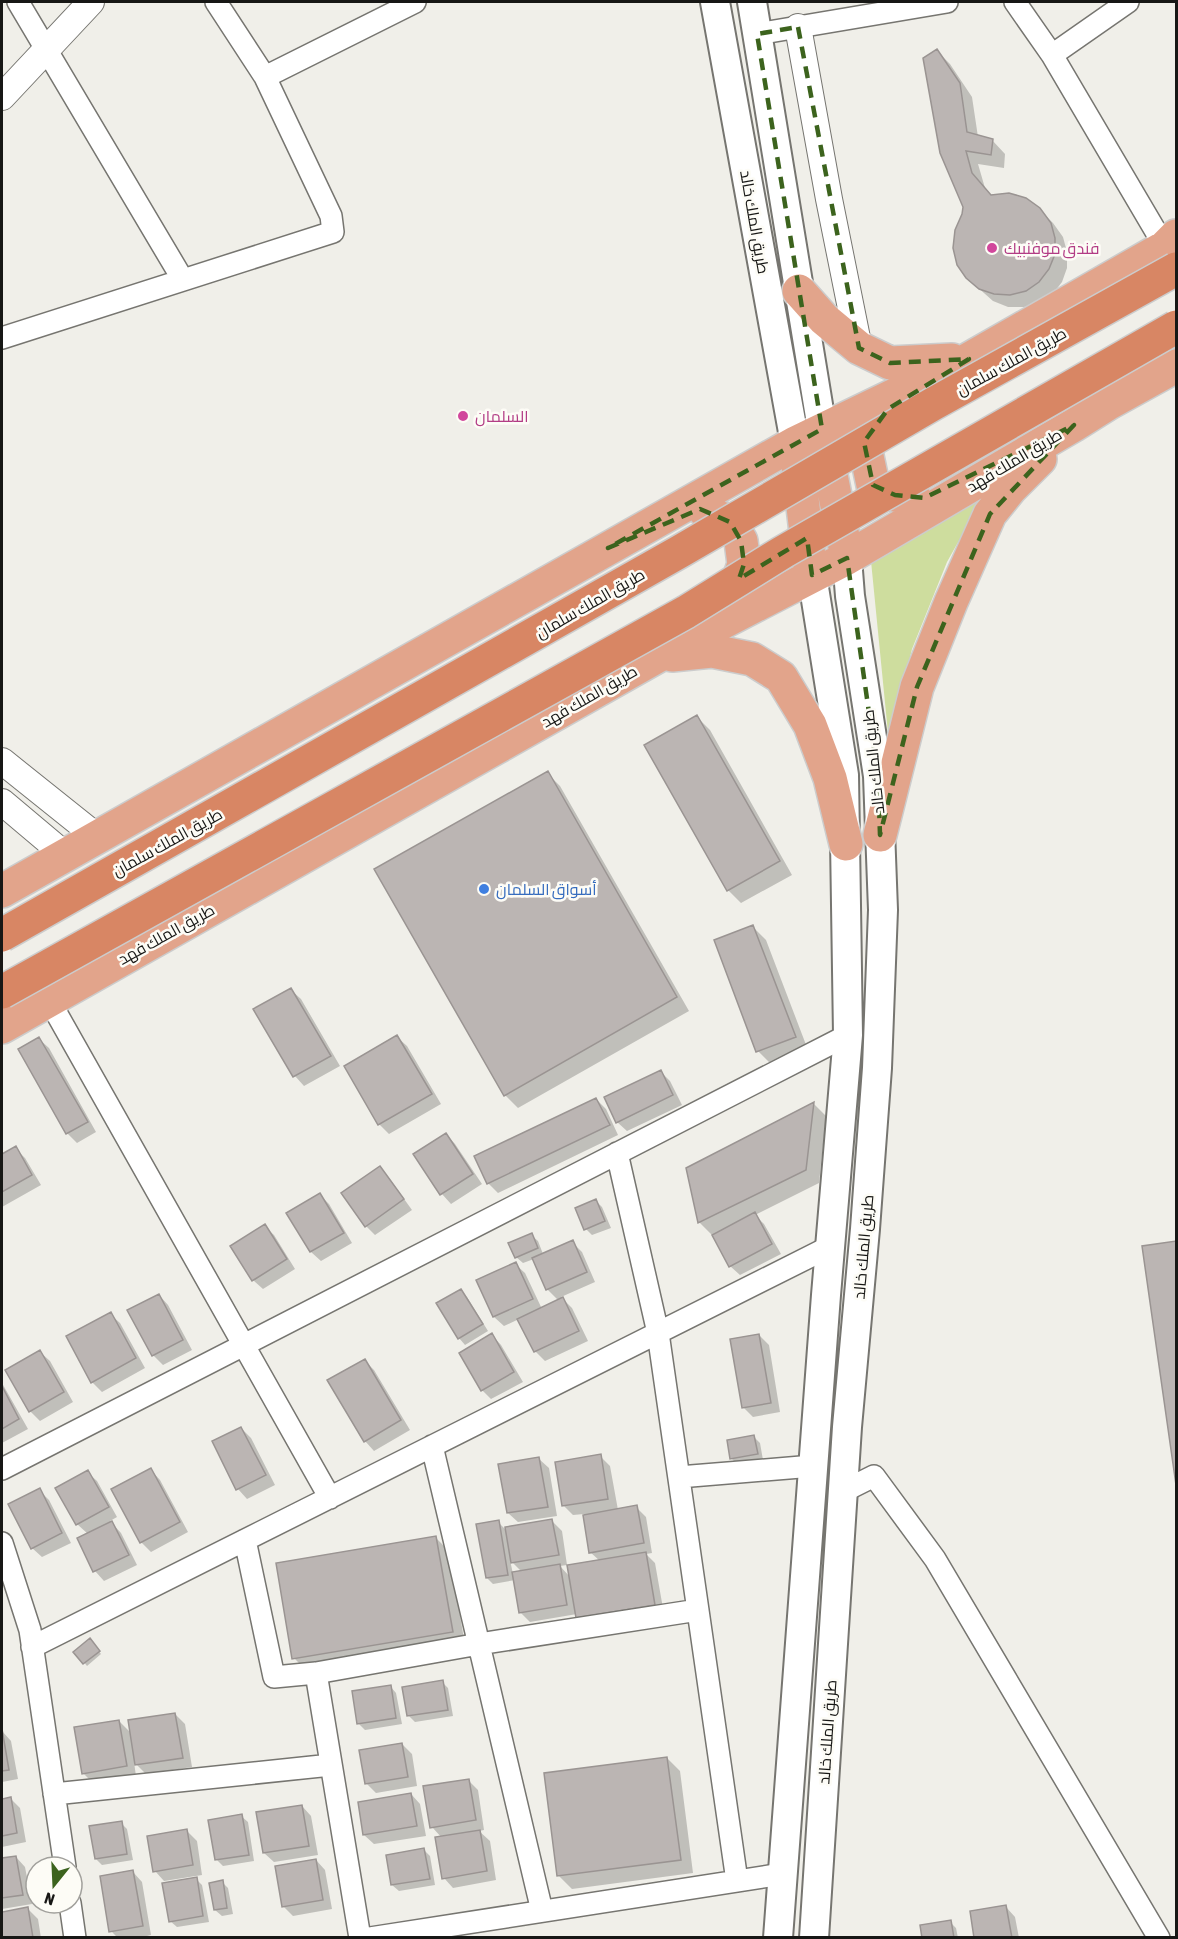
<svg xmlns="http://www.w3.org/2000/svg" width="1178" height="1939" viewBox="0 0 1178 1939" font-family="'Asap Condensed',Cairo,sans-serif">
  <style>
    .green { fill: #cedd9e }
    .shadow { fill: #0003; fill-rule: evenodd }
    .building { fill: #bbb5b3; stroke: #9a9492; stroke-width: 1.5 }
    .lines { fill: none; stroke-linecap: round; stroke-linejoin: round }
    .minor-casing { stroke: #767570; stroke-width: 24 }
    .tertiary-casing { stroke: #767570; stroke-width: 28 }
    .secondary-casing { stroke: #767570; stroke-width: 32 }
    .primary-casing { stroke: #ccc; stroke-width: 36 }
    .minor { stroke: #fff; stroke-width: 21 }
    .tertiary { stroke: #fff; stroke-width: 26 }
    .secondary { stroke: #fff; stroke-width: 28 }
    .primary { stroke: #e2a48b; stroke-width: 33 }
    .trunk-bridge-casing { stroke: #ccc; stroke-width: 36; stroke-linecap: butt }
    .trunk-bridge { stroke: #d88664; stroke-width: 33 }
    .marked { fill: none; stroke: #3c631d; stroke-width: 4.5; stroke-dasharray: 12 8; stroke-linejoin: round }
    .hotel-dot { fill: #d1479c; stroke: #fdfcf6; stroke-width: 2 }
    .shop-dot { fill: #3f7fe0; stroke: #fdfcf6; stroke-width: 2 }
    .labels { text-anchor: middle; stroke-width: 5; stroke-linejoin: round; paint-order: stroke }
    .street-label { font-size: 16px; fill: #171715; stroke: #fdfcf6 }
    .hotel-label { font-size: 16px; fill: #b23c85; stroke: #fdfcf6; text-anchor: start }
    .shop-label { font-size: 16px; fill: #366cbe; stroke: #fdfcf6; text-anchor: start }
  </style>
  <rect width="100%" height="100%" fill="#f0efe9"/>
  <path class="green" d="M985,494l-38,68 -35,87 -23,94 -18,-182z"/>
  <path class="shadow" d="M937,51l13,13 22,33 6,40 14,3 13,14 -1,14 -26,-4 7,24 7,8 47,13 14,14 10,14 4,15v16l-5,14 -10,13 -13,8 -15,4h-16l-15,-6 -26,-23 -3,-71z
    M697,717l13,13 82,145 -51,28 -13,-13z
    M547,773l13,13 129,225 -171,97 -13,-13z
    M753,927l13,13 42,110 -37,14 -13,-13z
    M291,990l10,9 39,67 -36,20 -9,-10 -39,-66z
    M397,1037l10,9 34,58 -52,30 -10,-10z
    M39,1039l10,9 47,84 -19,11 -10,-10z
    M661,1072l9,9 12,24 -55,26 -10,-9z
    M596,1099l10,10 12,26 -120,58 -10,-10z
    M813,1103l13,13 -7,67 -64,32 9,9 17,30 -41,21 -10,-9 -17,-30 -13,-13 -12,-54z
    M446,1134l9,10 27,40 -31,20 -9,-10 -27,-40z
    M15,1148l10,10 16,27 -39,22v-51z
    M380,1168l9,10 23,32 -37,25 -9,-9z
    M320,1195l9,9 23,39 -31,18 -10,-9 -23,-39z
    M596,1201l6,6 9,21 -19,7 -6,-6z
    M264,1226l10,9 21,34 -32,20 -10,-9z
    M531,1235l7,6 5,13 29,-12 10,10 13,30 -34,15 11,11 16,33 -43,20 -10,-10 -16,-32 -15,7 -10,-9 -16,-36 37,-17 10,9 17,36 17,-8 -12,-12 -13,-30 -11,4 -7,-6z
    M1176,1243v236l-32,-232z
    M460,1291l7,6 21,34 -23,14 -6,-7z
    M159,1295l9,10 24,45 -29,15 -10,-10z
    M110,1314l10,9 25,45 -43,24 -10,-10z
    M492,1335l9,10 22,37 -32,17 -9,-9z
    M759,1335l10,10 11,67 -27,5 -10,-10z
    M40,1352l10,9 23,41 -33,19 -10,-10z
    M365,1361l9,9 36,60 -36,21 -9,-10z
    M2,1383l26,46 -26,14z
    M241,1428l10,10 24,47 -28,14 -9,-10z
    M754,1437l6,6 3,17 -26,4 -6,-6z
    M600,1456l10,10 8,44 18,-3 10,10 6,36 -6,1 9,9 9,51 -77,13 -10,-10v-3l-47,8 -10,-10 -5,-32 -22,4 -6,-6 11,-56 7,7 47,-8 10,10 5,34 -7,1 10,11 30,-16 -10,-9 -6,-38 -11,1 -9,-9zM510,1560l12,12 -9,2z
    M539,1459l10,9 8,48 -39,6 -10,-9z
    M151,1470l9,10 28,52 -37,20 -10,-10 -28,-52z
    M87,1472l10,9 20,36 -7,4 11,12 16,32 -33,16 -9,-10 -7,-37 -11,-10z
    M39,1490l10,10 22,43 -29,14 -10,-9z
    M436,1538l13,13 16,94 -158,26 -13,-13z
    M92,1643l9,11 -14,12 -11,-14z
    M442,1682l6,6 5,28 -38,6 -6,-6z
    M390,1686l6,7 6,31 -37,6 -6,-6z
    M175,1714l10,10 7,43 -46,7 -12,-12 2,14 -43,7 -10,-10 36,-52 13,13z
    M2,1731l9,10 7,38 -16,3z
    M402,1744l10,10 5,32 -41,7 -10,-10z
    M667,1758l13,13 13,102 -121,16 -13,-13z
    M468,1780l10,10 6,40 -5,1 11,10 6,39 -43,8 -9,-10 -2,-40 -10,-11z
    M411,1794l9,10 6,32 -52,8 -10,-9z
    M11,1799l9,9 6,34 -24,5v-47z
    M302,1806l9,10 7,39 -44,7 -10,-9z
    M241,1816l7,6 6,39 -31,5 -6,-6z
    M121,1823l6,6 6,31 -31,5 -6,-6z
    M187,1831l10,10 5,34 -38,6 -9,-10z
    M424,1850l6,6 5,29 -36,6 -7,-6z
    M16,1857l9,10 7,37 -30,5v-50z
    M316,1860l9,10 7,39 -39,7 -10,-10z
    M133,1872l9,10 9,53 -12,3h-21l-7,-7z
    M196,1879l6,6 7,37 -32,5 -7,-6z
    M222,1882l6,6 5,26 -11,2 -7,-6z
    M1006,1907l9,10 4,21h-43z
    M28,1909l10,10 3,19h-39v-25z
    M950,1922l6,6 2,10h-34z"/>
  <path class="building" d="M937,49l23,34 7,49 26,7 -2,16 -25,-4 6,22 19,22 18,-2 17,5 14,10 11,15 4,15v16l-6,15 -10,13 -13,9 -16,4 -16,-1 -15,-5 -13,-11 -9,-13 -4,-17 2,-18 7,-16 1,-7 -23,-54 -17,-95z
    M697,715l83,146 -53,30 -83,-146z
    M548,771l129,226 -173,99 -130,-227z
    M753,925l43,112 -40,15 -42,-112z
    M291,988l40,68 -38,21 -40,-68z
    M397,1035l35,59 -54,31 -34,-59z
    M39,1037l49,85 -22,12 -48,-85z
    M661,1070l12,25 -57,28 -12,-26z
    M596,1098l14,27 -123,59 -13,-28z
    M814,1102l-8,68 -108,53 -12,-55z
    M446,1133l27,41 -33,21 -27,-41z
    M16,1146l16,29 -30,17v-38z
    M380,1166l24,33 -39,28 -24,-34z
    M320,1193l24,40 -34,19 -24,-39z
    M596,1199l9,22 -21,9 -9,-22z
    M755,1212l17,32 -43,23 -17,-32z
    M265,1224l22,35 -35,22 -22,-35z
    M532,1233l6,15 -23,10 -7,-15z
    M573,1240l14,32 -41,18 -14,-32z
    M1176,1241v244l-34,-239z
    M516,1262l17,37 -40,18 -17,-37z
    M461,1289l22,35 -25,15 -22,-36z
    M159,1294l24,46 -31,16 -25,-46z
    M563,1297l16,34 -45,21 -17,-33z
    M111,1312l25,46 -45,25 -25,-47z
    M492,1333l22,39 -33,19 -22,-38z
    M759,1334l12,69 -29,5 -12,-69z
    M40,1350l24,42 -35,20 -24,-42z
    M365,1359l36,61 -37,22 -37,-62z
    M2,1386l17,33 -17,10z
    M241,1427l25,48 -30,15 -24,-49z
    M754,1435l4,19 -28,5 -3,-19z
    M601,1454l7,45 -46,7 -7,-44z
    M539,1457l9,50 -41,6 -9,-49z
    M151,1468l29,54 -40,21 -29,-54z
    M88,1470l21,37 -33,18 -21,-37z
    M40,1488l22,45 -31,16 -23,-45z
    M637,1505l7,38 -55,10 -6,-38z
    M552,1519l7,36 -48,8 -6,-36z
    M499,1520l9,55 -22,3 -10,-54z
    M112,1521l17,34 -36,17 -16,-34z
    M436,1536l17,96 -161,27 -16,-96z
    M646,1552l9,53 -79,13 -9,-53z
    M560,1564l7,41 -48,8 -7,-41z
    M90,1638l10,13 -17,13 -10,-12z
    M443,1680l5,30 -41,6 -5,-29z
    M391,1685l5,33 -39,6 -5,-33z
    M175,1713l8,45 -48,7 -7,-45z
    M119,1720l8,46 -45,8 -8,-47z
    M2,1729l7,41 -7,1z
    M402,1743l6,34 -43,7 -6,-34z
    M667,1757l14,103 -124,16 -13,-103z
    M469,1779l7,41 -46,8 -7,-42z
    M411,1793l6,33 -54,9 -5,-33z
    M11,1797l6,36 -15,3v-37z
    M302,1805l7,41 -46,7 -7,-41z
    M242,1814l7,41 -34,5 -7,-40z
    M122,1821l5,33 -32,5 -6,-33z
    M187,1829l6,36 -40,7 -6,-36z
    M480,1830l7,41 -45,8 -7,-42z
    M424,1848l6,31 -39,6 -5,-30z
    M16,1856l7,39 -21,3v-40z
    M316,1859l7,41 -41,7 -7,-41z
    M133,1870l10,56 -34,6 -9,-56z
    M197,1877l6,39 -34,6 -7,-39z
    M223,1880l4,28 -13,2 -5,-27z
    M1006,1905l6,33h-38l-4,-27z
    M28,1907l5,31h-31v-26z
    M951,1920l3,18h-32l-2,-13z"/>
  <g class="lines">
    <g class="minor-casing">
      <path id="minor" d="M18,2l165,278
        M1015,2l37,53 113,192
        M757,34l190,-32
        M1052,55l76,-53
        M265,77l150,-75
        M2,338l331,-106 -2,-16 -66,-139 -49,-75
        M49,1000l281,498
        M617,1153l41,180 79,548
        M432,1446l110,465
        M2,1469l846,-434
        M679,1477l134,-11
        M842,1492l32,-16 61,83 224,379
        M245,1540l29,137 42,-4 163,-29 219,-34
        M2,1543l28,87 35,237
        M32,1647l797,-400
        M316,1673l44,265
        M54,1794l277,-29
        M70,1903l5,35
        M370,1938l412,-64"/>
    </g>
    <g class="tertiary-casing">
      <path id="tertiary" d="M798,27l31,172 30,149
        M2,97l89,-95
        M2,761l95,76
        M2,802l63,53"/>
    </g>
    <g class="secondary-casing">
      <path id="secondary" d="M715,2l80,441
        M752,2l70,427
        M778,1938l48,-643 22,-260 -4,-260 -32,-200
        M814,1938l33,-511 18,-198 12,-161 6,-158 -5,-134 -28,-180 -3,-38"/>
    </g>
    <g class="primary-casing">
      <path id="primary" d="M799,291l25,28 35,29 31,15 62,-3
        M878,423l-14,19 9,43 22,10 19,2
        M824,439l21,108
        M797,456l13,110
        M705,511l25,11 11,19 3,23 -12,36
        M672,655l40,-4 40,8 29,18 29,48 20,53 16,66
        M880,835l37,-148 34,-85 39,-88 21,-26 29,-29
        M2,891l793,-448 174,-84 196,-112 11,-11
        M2,1027l656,-371 189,-98 227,-133 35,-22 67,-37"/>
    </g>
    <use href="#minor" class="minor"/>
    <use href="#tertiary" class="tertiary"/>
    <use href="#secondary" class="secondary"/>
    <use href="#primary" class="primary"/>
    <g class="trunk-bridge-casing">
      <path id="trunk-bridge" d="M2,935l677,-383 254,-148 243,-135
        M2,992l684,-380 97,-60 393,-225"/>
    </g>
    <use href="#trunk-bridge" class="trunk-bridge"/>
  </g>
  <path class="marked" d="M798,27l61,321 31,15 79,-4 -81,50 -24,33 9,43 22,10 29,3 150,-73 -84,89 -73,173 -37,148 -2,-59 -31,-218 -35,17 -5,-37 -68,41 5,-15 -3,-23 -11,-19 -30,-13 -92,39 214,-119 -65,-395z"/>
  <g class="hotel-dot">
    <circle cx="992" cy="248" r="6"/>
    <circle cx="463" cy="416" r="6"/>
  </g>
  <circle class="shop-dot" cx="484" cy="889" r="6"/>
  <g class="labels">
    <g class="street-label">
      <text transform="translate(755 222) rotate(80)" y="6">طريق الملك خالد</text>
      <text transform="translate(1011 361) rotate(-29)" y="6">طريق الملك سلمان</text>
      <text transform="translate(1014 460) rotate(-31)" y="6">طريق الملك فهد</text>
      <text transform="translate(590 603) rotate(-30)" y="6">طريق الملك سلمان</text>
      <text transform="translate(589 696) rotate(-30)" y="6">طريق الملك فهد</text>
      <text transform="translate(873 762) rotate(-96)" y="6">طريق الملك خالد</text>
      <text transform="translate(167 842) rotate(-29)" y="6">طريق الملك سلمان</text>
      <text transform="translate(166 934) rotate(-29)" y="6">طريق الملك فهد</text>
      <text transform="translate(863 1247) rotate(-85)" y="6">طريق الملك خالد</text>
      <text transform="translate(827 1732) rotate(-86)" y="6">طريق الملك خالد</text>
    </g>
    <g class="hotel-label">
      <text x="1004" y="254">فندق موفنبيك</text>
      <text x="475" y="422">السلمان</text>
    </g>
    <g class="shop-label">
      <text x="496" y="895">أسواق السلمان</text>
    </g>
  </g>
  <rect width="1178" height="1939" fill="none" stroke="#171715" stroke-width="6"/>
  <g transform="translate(54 1885) rotate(198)"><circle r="28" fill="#fdfcf6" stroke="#a1a09c" stroke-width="1.5"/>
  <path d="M0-4.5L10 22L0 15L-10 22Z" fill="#3c631d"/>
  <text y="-9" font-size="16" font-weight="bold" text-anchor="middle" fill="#171715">N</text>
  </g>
</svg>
